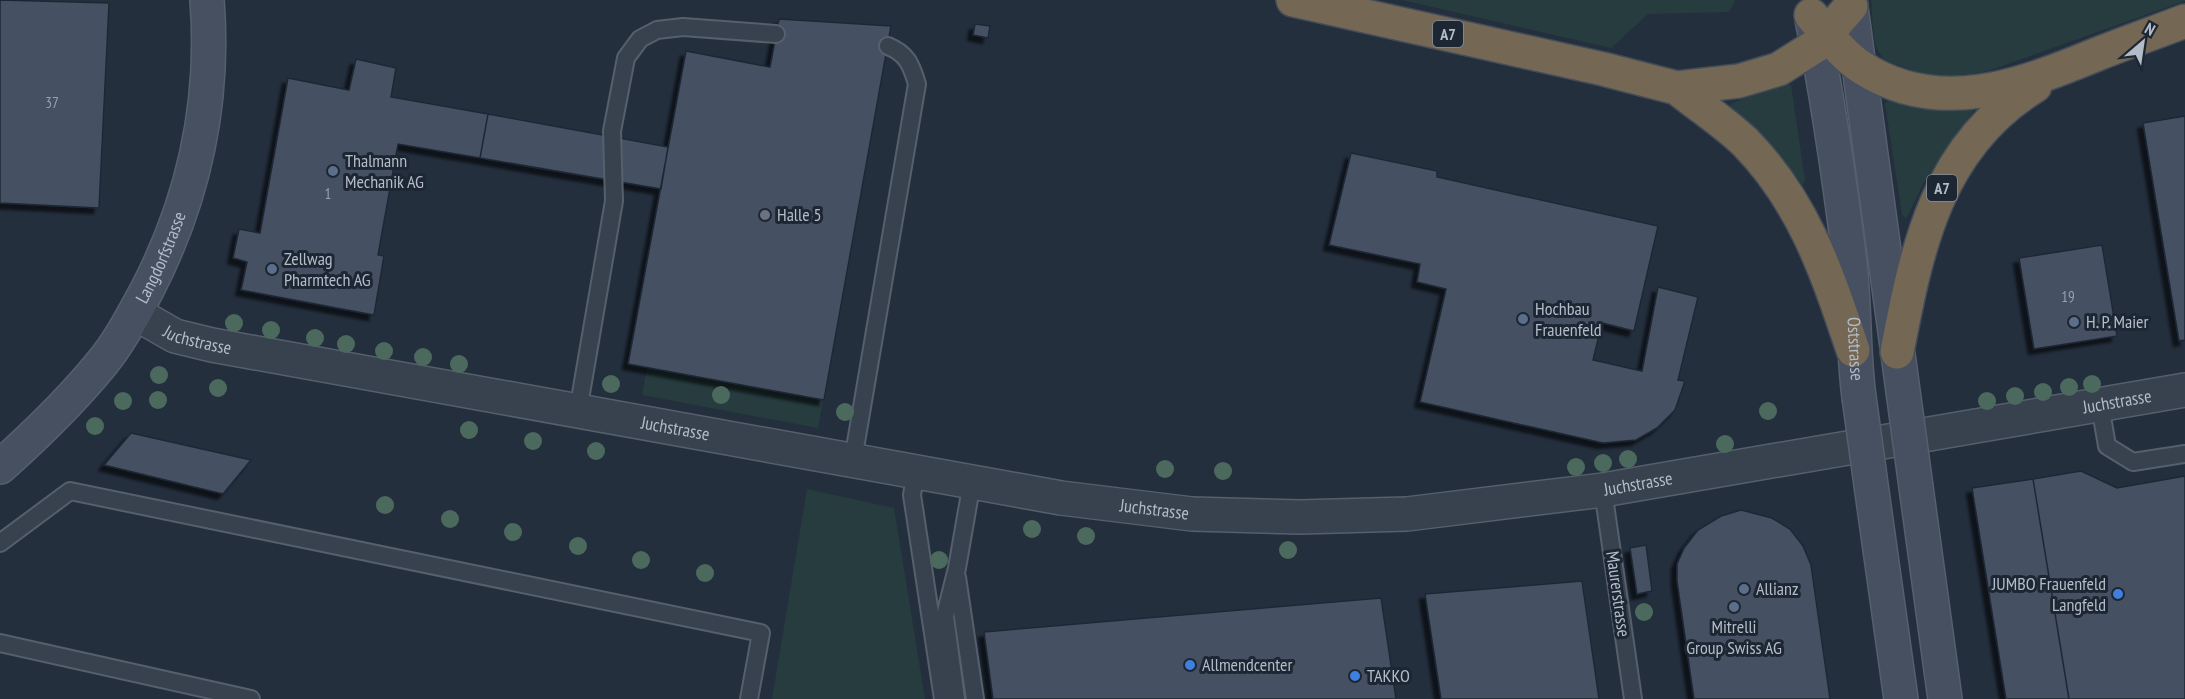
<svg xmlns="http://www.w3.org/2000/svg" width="2185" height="699" viewBox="0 0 2185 699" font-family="'PT Sans Narrow',sans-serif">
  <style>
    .green { fill: #263c3f }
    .building { fill: #455162; stroke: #1f2835; stroke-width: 1.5; filter: url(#shadow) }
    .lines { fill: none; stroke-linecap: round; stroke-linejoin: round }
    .lane-casing { stroke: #565f6c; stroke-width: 20 }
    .street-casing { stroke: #565f6c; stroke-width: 36 }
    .secondary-casing { stroke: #565f6c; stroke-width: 36 }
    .highway-casing { stroke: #434c59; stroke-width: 36 }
    .lane { stroke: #38414e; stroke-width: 16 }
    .street { stroke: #38414e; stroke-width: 33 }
    .secondary { stroke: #465061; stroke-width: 33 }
    .highway { stroke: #746855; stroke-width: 33 }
    .secondary-bridge-casing { stroke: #565f6c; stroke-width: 36; stroke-linecap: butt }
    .secondary-bridge { stroke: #465061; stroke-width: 33 }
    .tree { fill: #4b6a5d }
    .service-dot { fill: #5c6f8a; stroke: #1d2633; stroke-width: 2 }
    .worship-dot { fill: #6b7280; stroke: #1d2633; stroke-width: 2 }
    .shop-dot { fill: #3f7fe0; stroke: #1d2633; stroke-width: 2 }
    .labels { text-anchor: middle; stroke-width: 6; stroke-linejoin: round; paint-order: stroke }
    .number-label { font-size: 15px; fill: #98a1af }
    .shield { fill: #1d2633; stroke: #878f9c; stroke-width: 1.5 }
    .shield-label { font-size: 16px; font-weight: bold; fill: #b4bcc9 }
    .poi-label { font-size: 18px; fill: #b4bcc9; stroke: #1d2633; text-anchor: start }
    .street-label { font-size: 18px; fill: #b4bcc9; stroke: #1d2633 }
  </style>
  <defs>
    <filter id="shadow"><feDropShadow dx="-5.5" dy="5.5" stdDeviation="1.5" flood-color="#0009"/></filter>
  </defs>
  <rect width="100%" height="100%" fill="#242f3e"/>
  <path class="green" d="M1402,0h333l-6,12 -81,2 -37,34z
    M1871,0h314v1l-197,70c-31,6 -57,7 -87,-5 -7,-2 -16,-5 -20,-11 -10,-13 -8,-39 -10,-55z
    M1785,84l6,1 14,95 -2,5 -27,-33 -46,-46 2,-3z
    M1889,100l23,6 57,3 5,2 -50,71 -18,37 -4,-5 -17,-110z
    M647,369l176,32 -5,27 -176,-33z
    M807,489l87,19 31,191h-153z"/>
  <path class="building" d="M0,0l109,3 -10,205 -99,-5z
    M779,19l112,7 -67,374 -196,-36 58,-313 84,16z
    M975,24l15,2 -2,12 -15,-3z
    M356,59l40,9 -5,29 97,17 -8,44 -82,-14 -20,111 6,1 -10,59 -133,-25 6,-28 -14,-4 6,-29 21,4 28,-155 61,12z
    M488,114l180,33 -7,42 -181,-31z
    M2185,116v224l-6,1 -36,-218z
    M1351,153l86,18v6l221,49 -24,105 -32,-8 -9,37 49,11 16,-84 40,10 -20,83 7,1 -10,29 -18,18 -21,12 -33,3 -183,-41 26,-113 -29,-7 3,-18 -91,-19z
    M2102,245l15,91 -83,13 -15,-91z
    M131,433l120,27 -28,34 -119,-29z
    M2081,471l36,17 68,-12v223h-116l-36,-220z
    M2033,479l36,220h-63l-34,-211z
    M1741,510l31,8 18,11 13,17 8,19 19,134h-136l-17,-118v-17l7,-16 14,-18 23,-14z
    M1646,545l6,46 -15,3 -7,-46z
    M1582,581l17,118h-158l-16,-105z
    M1381,598l15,101h-403l-9,-67z"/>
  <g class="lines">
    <g class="lane-casing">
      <path id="lane" d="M2100,405l7,41 26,16 52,-8
        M578,411l36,-210 -2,-70 14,-73 14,-19 17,-9 26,-3 93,7
        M853,460l64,-376c-6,-20 -10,-30 -29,-38
        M916,471l-4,24 31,204
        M1603,490l30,209
        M0,543l70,-52 691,142 -12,66
        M957,577l18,122
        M0,643l251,56
        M956,699l-11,-83 12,-48 15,-86"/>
    </g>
    <g class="street-casing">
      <g id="street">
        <path id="s1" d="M135,313l40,23 37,9 849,153 131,16 108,3 107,-3 196,-24 582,-100"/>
      </g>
    </g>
    <g class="secondary-casing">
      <g id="secondary">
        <path d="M1850,0l53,391"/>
        <path id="s2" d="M1812,19c16,81 28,163 38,245 5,44 3,89 9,133"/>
        <path id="s3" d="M0,467c37,-33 71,-66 102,-104 18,-22 32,-49 45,-73 47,-91 68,-188 60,-290"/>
        <path d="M1916,487l29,212"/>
        <path d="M1872,492l29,207"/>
      </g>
    </g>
    <g class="highway-casing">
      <path id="highway" d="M1293,0l310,69 74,19 62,-7 40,-12 38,-24 34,-39
        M1811,15c15,17 31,40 50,52 78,51 161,18 239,-14 28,-11 56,-21 85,-32
        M1677,88c22,18 47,34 68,54 59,60 82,131 108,208
        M1897,352c20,-105 40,-206 138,-266"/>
    </g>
    <use href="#lane" class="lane"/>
    <use href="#street" class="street"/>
    <use href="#secondary" class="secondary"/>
    <use href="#highway" class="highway"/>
    <g class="secondary-bridge-casing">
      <path id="secondary-bridge" d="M1903,391l13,96
        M1859,397l13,95"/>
    </g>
    <use href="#secondary-bridge" class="secondary-bridge"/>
  </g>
  <g class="tree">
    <circle cx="234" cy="323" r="9"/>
    <circle cx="271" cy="330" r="9"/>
    <circle cx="315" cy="338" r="9"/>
    <circle cx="346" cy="344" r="9"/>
    <circle cx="384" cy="351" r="9"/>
    <circle cx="423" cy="357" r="9"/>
    <circle cx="459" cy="364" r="9"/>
    <circle cx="159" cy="375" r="9"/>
    <circle cx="611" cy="384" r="9"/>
    <circle cx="2092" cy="384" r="9"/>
    <circle cx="2069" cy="387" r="9"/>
    <circle cx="218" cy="388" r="9"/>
    <circle cx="2043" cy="392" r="9"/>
    <circle cx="721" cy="395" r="9"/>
    <circle cx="2015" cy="396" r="9"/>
    <circle cx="158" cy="400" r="9"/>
    <circle cx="123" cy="401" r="9"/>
    <circle cx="1987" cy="401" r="9"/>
    <circle cx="1768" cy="411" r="9"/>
    <circle cx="845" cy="412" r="9"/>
    <circle cx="95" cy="426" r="9"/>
    <circle cx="469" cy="430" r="9"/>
    <circle cx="533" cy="441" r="9"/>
    <circle cx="1725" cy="444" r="9"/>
    <circle cx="596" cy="451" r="9"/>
    <circle cx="1628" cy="459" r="9"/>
    <circle cx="1603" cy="463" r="9"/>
    <circle cx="1576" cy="467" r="9"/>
    <circle cx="1165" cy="469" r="9"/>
    <circle cx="1223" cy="471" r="9"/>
    <circle cx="385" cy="505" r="9"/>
    <circle cx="450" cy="519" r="9"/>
    <circle cx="1032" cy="529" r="9"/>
    <circle cx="513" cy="532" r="9"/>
    <circle cx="1086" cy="536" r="9"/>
    <circle cx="578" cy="546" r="9"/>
    <circle cx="1288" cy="550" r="9"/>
    <circle cx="641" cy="560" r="9"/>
    <circle cx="939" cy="560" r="9"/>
    <circle cx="705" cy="573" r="9"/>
    <circle cx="1644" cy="612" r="9"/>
  </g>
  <g class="service-dot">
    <circle cx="333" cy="171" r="6"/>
    <circle cx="272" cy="269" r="6"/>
    <circle cx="1523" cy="319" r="6"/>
    <circle cx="2074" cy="322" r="6"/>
    <circle cx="1744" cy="589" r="6"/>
    <circle cx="1734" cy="607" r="6"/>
  </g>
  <circle class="worship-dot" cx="765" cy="215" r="6"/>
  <g class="shop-dot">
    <circle cx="2118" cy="594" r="6"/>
    <circle cx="1190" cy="665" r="6"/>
    <circle cx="1355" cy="676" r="6"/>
  </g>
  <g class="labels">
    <g class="number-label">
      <text x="52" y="108">37</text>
      <text x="328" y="199">1</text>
      <text x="2068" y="302">19</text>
    </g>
    <g class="shield">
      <rect x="1433" y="21" width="30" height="26" rx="4.5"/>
      <rect x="1927" y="175" width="30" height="26" rx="4.5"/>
    </g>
    <g class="shield-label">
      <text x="1448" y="40">A7</text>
      <text x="1942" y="194">A7</text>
    </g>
    <g class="poi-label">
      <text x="345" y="167">Thalmann<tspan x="345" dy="21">Mechanik AG</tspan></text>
      <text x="777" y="221">Halle 5</text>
      <text x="284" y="265">Zellwag<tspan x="284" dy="21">Pharmtech AG</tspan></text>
      <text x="1535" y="315">Hochbau<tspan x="1535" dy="21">Frauenfeld</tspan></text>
      <text x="2086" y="328">H. P. Maier</text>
      <text x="2106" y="590" text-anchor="end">JUMBO Frauenfeld<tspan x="2106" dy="21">Langfeld</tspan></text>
      <text x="1756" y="595">Allianz</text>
      <text x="1734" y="633" text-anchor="middle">Mitrelli<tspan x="1734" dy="21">Group Swiss AG</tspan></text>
      <text x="1202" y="671">Allmendcenter</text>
      <text x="1367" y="682">TAKKO</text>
    </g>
    <g class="street-label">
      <text dy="6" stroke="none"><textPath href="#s3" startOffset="267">Langdorfstrasse</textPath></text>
      <text dy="6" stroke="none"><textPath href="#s1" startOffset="69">Juchstrasse</textPath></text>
      <text dy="6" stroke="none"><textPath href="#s2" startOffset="333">Oststrasse</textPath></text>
      <text dy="6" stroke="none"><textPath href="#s1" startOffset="2013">Juchstrasse</textPath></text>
      <text dy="6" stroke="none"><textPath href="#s1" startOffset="555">Juchstrasse</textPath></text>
      <text dy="6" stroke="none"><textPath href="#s1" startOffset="1527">Juchstrasse</textPath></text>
      <text dy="6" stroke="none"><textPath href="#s1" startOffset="1041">Juchstrasse</textPath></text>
      <text transform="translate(1618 594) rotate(82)" y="6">Maurerstrasse</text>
    </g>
  </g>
  <g transform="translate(2143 42) rotate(29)" stroke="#1d2633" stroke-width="4.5" paint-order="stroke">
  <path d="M0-4.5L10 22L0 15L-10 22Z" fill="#b4bcc9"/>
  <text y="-9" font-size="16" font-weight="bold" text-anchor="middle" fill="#b4bcc9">N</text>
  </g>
</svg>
